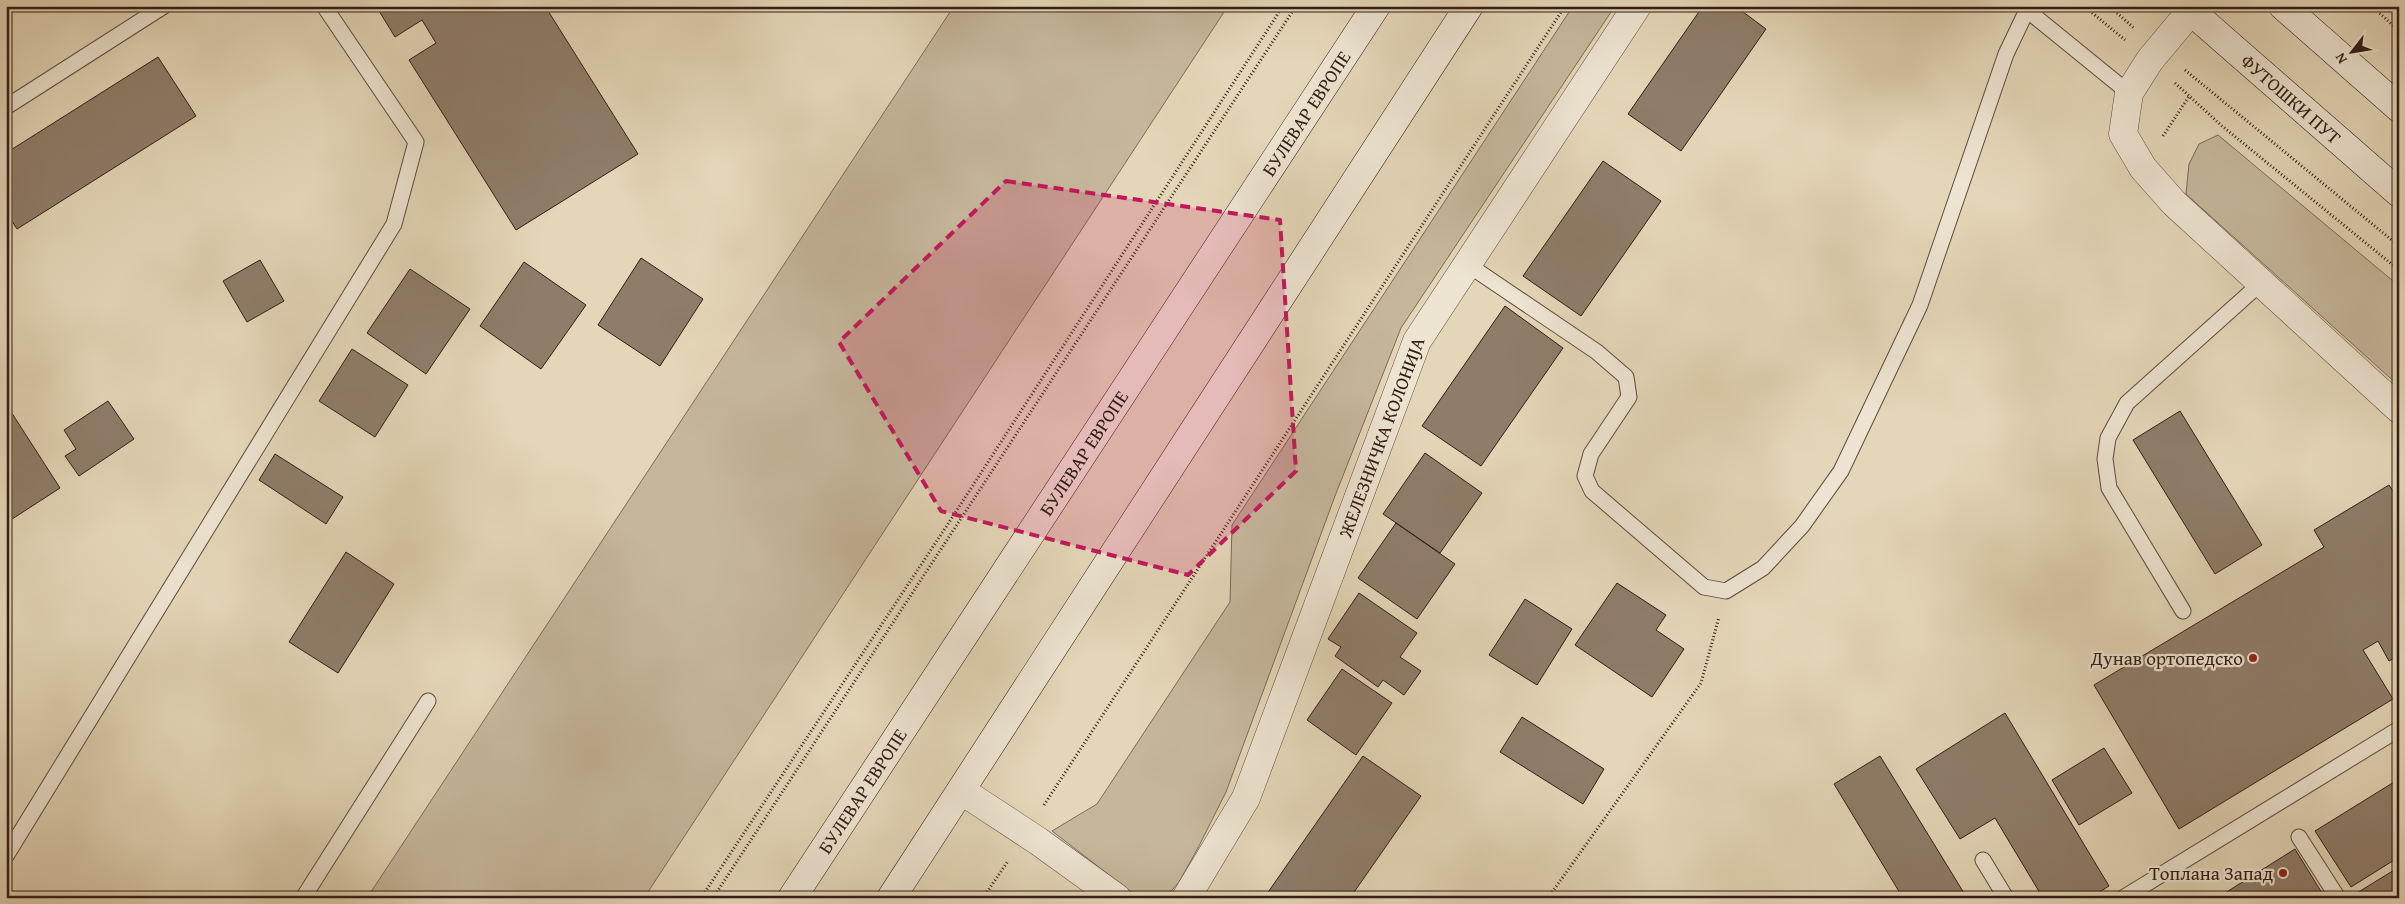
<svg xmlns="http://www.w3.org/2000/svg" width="2405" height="904" viewBox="0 0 2405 904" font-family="'Gentium Book Plus',serif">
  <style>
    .green { fill: #c6b79c; stroke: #7c6a58 }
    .building { fill: #8f7d6a; stroke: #321d15 }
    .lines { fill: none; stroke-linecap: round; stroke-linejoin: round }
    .lane-casing { stroke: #5e4b3e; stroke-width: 17 }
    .street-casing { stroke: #5e4b3e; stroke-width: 29 }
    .secondary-casing { stroke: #321d15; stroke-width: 29 }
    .path { stroke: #321d15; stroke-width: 3; stroke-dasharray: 1 2.5; stroke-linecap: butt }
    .lane { stroke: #ede4d1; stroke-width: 15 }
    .street { stroke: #ede4d1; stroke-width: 28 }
    .secondary { stroke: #ede4d1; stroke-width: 28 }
    .marked { fill: #c2185b; fill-opacity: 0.2; stroke: #c2185b; stroke-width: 4; stroke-dasharray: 10 6; stroke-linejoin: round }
    .poi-dot { fill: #8f2418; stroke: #ede4d1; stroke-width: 2 }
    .labels { text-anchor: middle; stroke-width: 4.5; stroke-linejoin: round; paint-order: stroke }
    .street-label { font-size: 19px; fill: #321d15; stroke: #ede4d1 }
    .poi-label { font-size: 19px; fill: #321d15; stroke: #ede4d1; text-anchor: end }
  </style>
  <rect width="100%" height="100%" fill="#e4d6b8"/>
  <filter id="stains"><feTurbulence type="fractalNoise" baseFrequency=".004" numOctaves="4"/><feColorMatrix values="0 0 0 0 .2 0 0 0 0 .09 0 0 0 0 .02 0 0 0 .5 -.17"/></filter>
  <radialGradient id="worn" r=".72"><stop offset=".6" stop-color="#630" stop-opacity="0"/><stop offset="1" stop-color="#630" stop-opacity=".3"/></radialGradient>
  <path class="green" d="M954,6h274l-584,892h-277z
    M1573,6h42l-214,322 -66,168 -109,296 -28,56 -19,34 -14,16h-26l-87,-67 45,-27 133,-202 2,-77z
    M2218,135l181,151v100l-213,-192 3,-30 10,-20z"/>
  <path class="building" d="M376,6h169l93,148 -122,76 -107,-170 27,-17 -14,-23 -27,17z
    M1703,6h32l31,23 -85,122 -53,-37z
    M158,57l38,59 -179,113 -11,-17v-59z
    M1603,161l58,40 -80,115 -58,-40z
    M641,258l62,41 -43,67 -62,-41z
    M260,260l24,41 -37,21 -24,-41z
    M524,262l62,43 -45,64 -61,-43z
    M410,269l60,40 -44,65 -59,-41z
    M1505,306l58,42 -82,118 -59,-40z
    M352,349l56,36 -33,52 -56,-36z
    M108,401l26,38 -55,37 -14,-20 11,-7 -12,-19z
    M6,404l54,84 -54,35z
    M2180,411l82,134 -47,29 -82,-134z
    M1425,453l57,40 -42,60 -57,-39z
    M275,454l68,43 -17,27 -67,-44z
    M2389,485l10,15v155l-10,6 -11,-20 -15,9 30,49 -214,130 -85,-144 230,-138 -10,-17z
    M1396,523l59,41 -38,55 -59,-41z
    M346,552l48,32 -56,89 -49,-31z
    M1617,583l49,32 -10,15 28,19 -32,48 -77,-52z
    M1359,593l58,40 -17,24 21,14 -17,24 -21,-15 -5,7 -43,-31 6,-9 -13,-8z
    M1525,599l47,30 -35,56 -48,-30z
    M1342,669l50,34 -36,52 -49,-35z
    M2005,713l104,173 -19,12h-47l-48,-80 -35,21 -44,-70z
    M1522,717l82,52 -21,35 -83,-52z
    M2104,748l28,45 -53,32 -27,-45z
    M1363,756l58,40 -71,102h-86z
    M1880,756l87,142h-64l-69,-114z
    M2399,779v78l-48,30 -36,-56z
    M2295,849l30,49h-108z
    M2399,867v31h-40l-2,-5z"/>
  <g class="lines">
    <g class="lane-casing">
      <path id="lane" d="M6,107l158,-101
        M1467,264l130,88 29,25 3,20 -38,57 -6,22 7,15 112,96 22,4 37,-23 39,-42 39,-55 79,-166 86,-251 21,-44 102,83
        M2183,611l-74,-123 -4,-29 3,-21 19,-35 135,-121
        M2299,837l39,61
        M6,856l388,-632 22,-82 -92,-136
        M1983,860l23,38
        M303,898l125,-197
        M2123,898l276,-169"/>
    </g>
    <g class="street-casing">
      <g id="street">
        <path d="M2195,6l-45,54 -21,33 -6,41 20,34 31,35 225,206"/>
        <path d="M962,791l76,50 79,57"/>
        <path id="s1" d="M1186,898l60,-100 171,-457 220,-335"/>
      </g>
    </g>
    <g class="secondary-casing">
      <g id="secondary">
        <path id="s2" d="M2185,6l214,187"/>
        <path d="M2283,6l116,102"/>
        <path id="s3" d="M792,898l584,-892"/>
        <path d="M891,898l578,-892"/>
      </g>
    </g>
    <path class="path" d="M2084,6l41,34
      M2109,6l25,22
      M2372,6l27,25
      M2185,70l214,176
      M2175,83l47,43 177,144
      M2163,136l27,-41
      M1044,805l521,-799
      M701,898l245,-371 337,-521
      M713,898l583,-892
      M983,898l25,-37
      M1548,898l153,-215 18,-66"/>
    <use href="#lane" class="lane"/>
    <use href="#street" class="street"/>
    <use href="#secondary" class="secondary"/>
  </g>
  <path class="marked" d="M1006,181l274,39 16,251 -108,104 -247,-64 -102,-169z"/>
  <g class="poi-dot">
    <circle cx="2253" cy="658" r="5"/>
    <circle cx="2283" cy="873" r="5"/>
  </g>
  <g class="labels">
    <g class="street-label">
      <text dy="7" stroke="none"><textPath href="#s2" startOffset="141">ФУТОШКИ ПУТ</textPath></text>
      <text dy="7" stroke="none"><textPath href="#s3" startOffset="938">БУЛЕВАР ЕВРОПЕ</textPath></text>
      <text dy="7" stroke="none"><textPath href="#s1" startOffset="502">ЖЕЛЕЗНИЧКА КОЛОНИЈА</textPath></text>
      <text dy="7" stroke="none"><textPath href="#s3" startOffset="532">БУЛЕВАР ЕВРОПЕ</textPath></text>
      <text dy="7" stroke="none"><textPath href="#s3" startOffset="128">БУЛЕВАР ЕВРОПЕ</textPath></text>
    </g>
    <g class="poi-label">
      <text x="2243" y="665">Дунав ортопедско</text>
      <text x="2273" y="880">Топлана Запад</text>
    </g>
  </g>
  <rect width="2405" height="904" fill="none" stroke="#e4d6b8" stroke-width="25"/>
  <rect x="8" y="8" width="2390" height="889" fill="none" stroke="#321d15" stroke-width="2.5"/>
  <rect x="12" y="12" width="2380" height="879" fill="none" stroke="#321d15"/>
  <g transform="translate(2352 52) rotate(239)" stroke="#ede4d1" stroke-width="4" paint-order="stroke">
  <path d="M0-4L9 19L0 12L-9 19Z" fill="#321d15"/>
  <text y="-8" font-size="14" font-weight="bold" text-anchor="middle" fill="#321d15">N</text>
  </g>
  <rect width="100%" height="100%" filter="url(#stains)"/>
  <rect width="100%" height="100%" fill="url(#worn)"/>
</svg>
